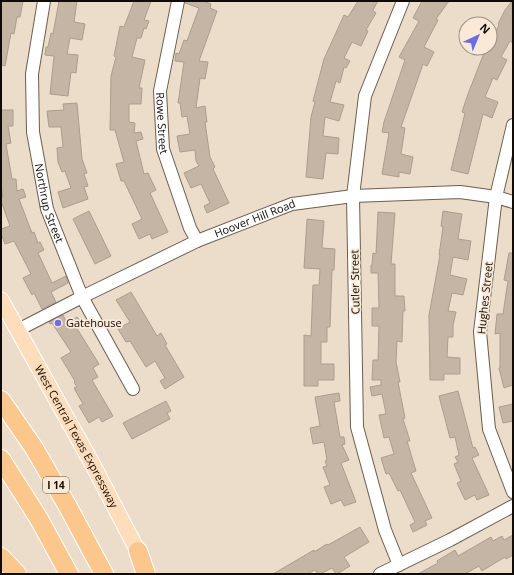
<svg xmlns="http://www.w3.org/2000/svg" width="514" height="575" viewBox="0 0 514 575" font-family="'Open Sans',sans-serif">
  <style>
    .building { fill: #c4b5a4; stroke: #ad9d8d }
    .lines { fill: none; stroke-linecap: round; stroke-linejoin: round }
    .minor-casing { stroke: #6d5e4f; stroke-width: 14 }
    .major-casing { stroke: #fff; stroke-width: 17 }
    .highway-casing { stroke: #fff; stroke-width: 20 }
    .minor { stroke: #fff; stroke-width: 12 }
    .major { stroke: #fdddbb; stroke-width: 15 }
    .highway { stroke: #fbc78d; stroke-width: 18 }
    .poi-dot { fill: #6b6ce6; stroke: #fae9d7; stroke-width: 1.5 }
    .labels { text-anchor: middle; stroke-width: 3.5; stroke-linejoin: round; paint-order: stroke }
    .shield { fill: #fae9d7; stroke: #564e45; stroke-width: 1 }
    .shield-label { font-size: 10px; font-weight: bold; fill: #100b06 }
    .street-label { font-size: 11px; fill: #100b06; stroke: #fae9d7 }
    .poi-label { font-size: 11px; fill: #100b06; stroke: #fae9d7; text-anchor: start }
  </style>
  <rect width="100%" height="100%" fill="#ecdcca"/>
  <path class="building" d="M1,1h22l-3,16h-3l-3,17 -3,-1 -6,33 -4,-1z
    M59,1h18l-3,21 11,2 -3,16 -12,-2 -3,16 11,1 -2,18 -5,-1 -3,24 -18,-2 4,-38 -9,-1 1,-8h2l3,-14 2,1z
    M134,1h17l-7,19 5,1 -3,8 -2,-1 -3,10h-4l-5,19 13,3 -6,28h3l-1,16h-12v18l6,1 -1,10 7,-1 2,7 -7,2 8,33 4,-1 8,17 -6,3 18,39 -16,7 -2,-5 -11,5 -7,-15 10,-5 -18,-38h-3l-5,-17 8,-2 -9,-32h-5l1,-54 5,-19 -2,-1 6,-30 4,1z
    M185,1h18l8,3 -1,4 7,3 -18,50 9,1 -3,17 -5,-1 -4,30 9,-2 2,16h-2l5,35 5,10 -2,2 16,34 -22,10 -3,-7 6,-3 -9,-19 -10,4 -7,-15 15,-7 -3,-5 -1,-11 -15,2 -3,-16 13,-2 -3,-18 -5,1 -2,-14h-2l6,-41 -9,-1 1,-8 3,1 5,-14 3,1 12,-33 -14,-5z
    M358,1h20l-5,9 3,3 -10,17 2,1 -7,15 -9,-4 -8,16 6,3 -4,7 -2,-1 -4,16 -4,-2 -6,21 14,3 -5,16 -14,-4 -2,19 16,2 -1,16 -12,-1 -3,26 -17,-2 5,-60 4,-15 -2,-1 11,-42 20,-44 4,2z
    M422,1h27l-13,18 2,1 -14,27 10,5 -7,14 -4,-2 -22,63 4,1 -4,26 12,3 -3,17 -11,-2v5l-17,-3 7,-41 -7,-1 2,-10 21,-62 -6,-3 20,-36 -6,-3z
    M512,1l1,42 -3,-2 -9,16 6,3 -10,20 -4,-2 -8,19 13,5 -6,16 -9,-4 -15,60 -17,-4 14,-57 -3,-1 6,-18 16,-41 3,-5h3v-6l9,-17 -1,-1 7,-14z
    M77,103l5,56 5,14 -3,1 4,12 -4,1 4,12 -25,9 -5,-16 13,-4 -6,-17 -3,1 -4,-10 -1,-14 6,-1 -2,-20h-12l-2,-16 17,-1 -1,-6z
    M1,110h12v16h-5l3,17 -5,1 6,35h4l1,12 6,-2 3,8 -7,2 13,34 2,-1 4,11 2,-1 4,8 -6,3 14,30 14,-7 2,7 -17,9 5,10 -14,7 -8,-16 -2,2 -9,-17 8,-4 -17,-33 -9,3 -4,-10v-5l9,-3 -9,-25v-4h2l-2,-11z
    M89,211l22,45 -16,8 -22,-45z
    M443,211l19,3 -4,25 13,2 -3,19 -15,-3 -3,18 17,4 -4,16 -11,-2 -4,18 8,1 -3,13v12h-5l-1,20 13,1v16h-16v6h-14l-1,-65 11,-60h-1l4,-28 -2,-1z
    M378,212l17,1 -4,51h4v32h9l1,15h-2l-1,31 -5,-1 -1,21 4,20h-2l7,36 -2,1 7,22h-3l9,30 -5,2 21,45 -7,3 2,4 -14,7 -3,-7 5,-3 -15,-32 -2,1 -9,-18 -3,1 -5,-16 13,-4 -5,-17 -5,1 -5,-23 7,-1 -4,-20 -10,2 -2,-9 11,-2v-5h-9l1,-20h5l1,-34h-7v-18h7l-1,-35h-7v-8h1l1,-12 3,1z
    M307,219l17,2 -2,27 13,1 -1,21h-2l-2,57h-3v15h-6v22h13v16h-16v6h-14v-51l7,1 2,-51h6l1,-16 -16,-1z
    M509,253h4v132l-9,3 -5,-20h1v-35l-5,1 2,-20h6l5,-33 -4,-1z
    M131,292l26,44 4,-3 6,11 -2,1 19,32 -19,12 -5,-8 5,-3 -10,-17 -9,6 -16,-26 -4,1 -8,-13 12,-7 -14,-22z
    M63,315l4,8 10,-6 5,7 -6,3 23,37 -6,4 5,9 -6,3 21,36 -11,6 -3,-5 -10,6 -10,-17 4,-2 -9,-16 3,-1 -3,-5 1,-1 -14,-23 10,-6 -19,-29 -2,1 -1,-2z
    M458,391l15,57 2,-1 4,8 -7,3 17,37 -12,5 -2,-5 -10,5 -8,-17 4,-2 -7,-17 4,-2 -3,-5 4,-2 -4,-18 -5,1 -11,-42z
    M339,393l1,8 -6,1 6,35h4l1,7 -3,1 7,15 -8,3 15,39 -12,4 -3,-6 -10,4 -7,-17 6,-2 -7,-18 4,-1 -2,-5 2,-1 -3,-18 -11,2 -3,-16 10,-2 -5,-29z
    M166,401l5,10 -4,2 3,6 -38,20 -9,-16z
    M513,404v17l-10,2 -4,-16z
    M360,527l9,15 -25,15 6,9 -13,8h-1l-4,-6 -12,6h-2l-3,-4 -8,4h-34l41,-24v2l13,-8 1,1z
    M513,535v20l-7,4 -1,-2 -23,14 -3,-5 -14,8h-47l20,-11 -1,-2 18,-11 3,6 33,-19 2,4 9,-5 2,4z"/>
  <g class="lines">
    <g class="minor-casing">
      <g id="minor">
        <path id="s1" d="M44,1l-12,73 1,58 14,77 35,88 51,92"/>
        <path id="s2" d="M178,1l-18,90 3,58 27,79 7,13"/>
        <path d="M513,125l-17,72 -16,135 9,97 24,63"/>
        <path id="s3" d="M18,330l64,-33 115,-56 95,-37 61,-8 107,-4 36,5 17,5"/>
        <path d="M399,565l-14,-35 -28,-103 -4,-231 12,-100 38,-95"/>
        <path d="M380,574l70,-34 63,-34"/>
      </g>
    </g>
    <g class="major-casing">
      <g id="major">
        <path id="s4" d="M1,300l93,167 49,94"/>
      </g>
    </g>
    <g class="highway-casing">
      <path id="highway" d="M1,400l33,48 33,57 37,69
        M1,459l38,60 30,55
        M138,551l8,23
        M1,557l16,17"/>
    </g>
    <use href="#minor" class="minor"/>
    <use href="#major" class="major"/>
    <use href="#highway" class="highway"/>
  </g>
  <circle class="poi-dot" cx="58" cy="323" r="4"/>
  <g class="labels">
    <rect class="shield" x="43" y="477" width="26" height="16" rx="3"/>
    <g class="shield-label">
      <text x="56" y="489">I 14</text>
    </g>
    <g class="street-label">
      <text dy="4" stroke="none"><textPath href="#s2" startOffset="124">Rowe Street</textPath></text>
      <text dy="4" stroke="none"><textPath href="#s1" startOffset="205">Northrup Street</textPath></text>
      <text dy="4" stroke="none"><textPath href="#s3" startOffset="262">Hoover Hill Road</textPath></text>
      <text transform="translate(355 282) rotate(-91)" y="4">Cutler Street</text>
      <text transform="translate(485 298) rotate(-84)" y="4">Hughes Street</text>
      <text dy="4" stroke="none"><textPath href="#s4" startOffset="156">West Central Texas Expressway</textPath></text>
    </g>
    <g class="poi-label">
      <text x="66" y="327">Gatehouse</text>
    </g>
  </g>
  <rect width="514" height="575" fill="none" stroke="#100b06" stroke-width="4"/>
  <g transform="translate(478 36) rotate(44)"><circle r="19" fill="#fae9d7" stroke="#9c9083"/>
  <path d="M0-3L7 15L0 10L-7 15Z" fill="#6b6ce6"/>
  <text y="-6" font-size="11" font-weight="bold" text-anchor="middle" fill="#100b06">N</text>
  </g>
</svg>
